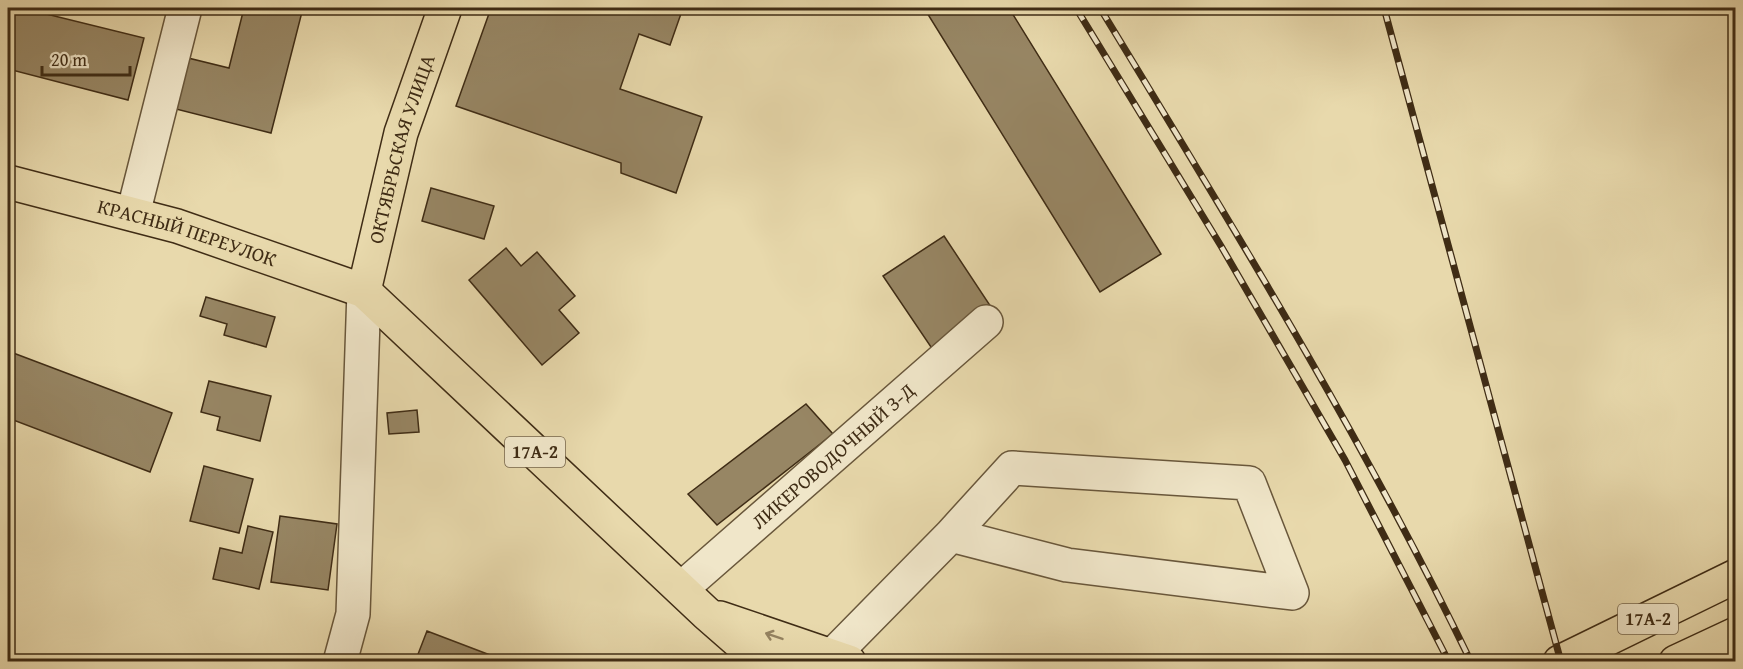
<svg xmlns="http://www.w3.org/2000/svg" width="1743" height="669" viewBox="0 0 1743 669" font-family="'Gentium Book Plus',serif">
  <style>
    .building { fill: #978664; stroke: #3f2c15; stroke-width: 1.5 }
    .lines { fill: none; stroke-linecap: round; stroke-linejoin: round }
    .minor-casing { stroke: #69573b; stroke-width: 36 }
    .major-casing { stroke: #3f2c15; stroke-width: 36 }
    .minor { stroke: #f0e6c9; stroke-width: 33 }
    .major { stroke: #e8d9ac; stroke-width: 33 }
    .rail-casing { stroke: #3f2c15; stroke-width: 7 }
    .rail { stroke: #f0e6c9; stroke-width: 4.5; stroke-dasharray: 14; stroke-linecap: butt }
    .oneway { stroke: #948260 }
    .labels { text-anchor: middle; stroke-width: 4.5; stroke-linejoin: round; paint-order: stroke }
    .shield { fill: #f0e6c9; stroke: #74644b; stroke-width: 1.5 }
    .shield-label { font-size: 18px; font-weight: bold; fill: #3f2c15 }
    .street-label { font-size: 20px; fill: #3f2c15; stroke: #f0e6c9 }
  </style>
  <rect width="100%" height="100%" fill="#e8d9ac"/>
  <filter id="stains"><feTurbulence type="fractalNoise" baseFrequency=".00333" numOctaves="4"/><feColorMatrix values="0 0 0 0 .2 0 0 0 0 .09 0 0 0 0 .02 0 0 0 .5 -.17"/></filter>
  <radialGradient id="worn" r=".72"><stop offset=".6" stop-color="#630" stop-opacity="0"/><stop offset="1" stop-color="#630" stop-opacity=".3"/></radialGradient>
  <path class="building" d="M8,8h14l122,30 -16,62 -120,-31z
    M244,8h59l-32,125 -95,-24 12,-51 41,10z
    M491,8h192l-13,37 -31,-11 -19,55 82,28 -26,76 -55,-20v-10l-165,-57z
    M924,8h85l152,246 -61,38z
    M431,188l63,18 -10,33 -62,-18z
    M944,236l49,74 -60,40 -50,-74z
    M506,248l15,18 16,-14 38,44 -16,14 20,23 -37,32 -73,-85z
    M206,297l69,20 -9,30 -42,-12 3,-11 -27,-8z
    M8,351l164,62 -22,59 -142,-54z
    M209,381l62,15 -11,45 -43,-11 3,-13 -19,-5z
    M806,404l27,30 -116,91 -29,-31z
    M417,410l2,22 -30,2 -2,-21z
    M204,466l49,13 -14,54 -49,-12z
    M280,516l57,8 -9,66 -57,-8z
    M248,526l25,6 -14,57 -46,-10 7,-31 22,5z
    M427,631l63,24 -3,7h-72z"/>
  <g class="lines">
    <g class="minor-casing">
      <g id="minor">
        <path d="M133,214l52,-206"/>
        <path id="s1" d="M681,589l305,-267"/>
        <path d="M832,656l119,-121 116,30 225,28 -43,-110 -237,-15 -61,67"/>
        <path d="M340,662l13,-48 11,-323"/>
      </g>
    </g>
    <g class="major-casing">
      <g id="major">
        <path id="s2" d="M8,182l169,44 187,65 342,322 56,49"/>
        <path id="s3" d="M364,291l37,-158 44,-125"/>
        <path d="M720,618l129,44"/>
        <path d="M1560,662l176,-86"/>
        <path d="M1676,662l60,-28"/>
      </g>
    </g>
    <use href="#minor" class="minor"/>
    <use href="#major" class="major"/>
    <g class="rail-casing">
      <path id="rail" d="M1076,8l145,238 124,214 104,202
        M1100,8c130,214 262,428 371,654
        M1384,8l177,654"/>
    </g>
    <use href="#rail" class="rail"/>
  </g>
  <defs><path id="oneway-shaft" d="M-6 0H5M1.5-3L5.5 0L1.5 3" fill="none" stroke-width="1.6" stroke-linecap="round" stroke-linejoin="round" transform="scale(1.5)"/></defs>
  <use class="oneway" href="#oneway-shaft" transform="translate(774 636) rotate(-161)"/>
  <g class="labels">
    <g class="shield">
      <rect x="505" y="437" width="60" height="30" rx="4.5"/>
      <rect x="1618" y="604" width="60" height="30" rx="4.5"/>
    </g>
    <g class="shield-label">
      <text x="535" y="458">17А-2</text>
      <text x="1648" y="625">17А-2</text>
    </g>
    <g class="street-label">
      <text dy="7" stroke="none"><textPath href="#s3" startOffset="147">ОКТЯБРЬСКАЯ УЛИЦА</textPath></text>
      <text dy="7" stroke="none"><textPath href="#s2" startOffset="186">КРАСНЫЙ ПЕРЕУЛОК</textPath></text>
      <text dy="7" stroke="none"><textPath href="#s1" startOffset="202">ЛИКЕРОВОДОЧНЫЙ З-Д</textPath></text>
    </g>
  </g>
  <rect width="1743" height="669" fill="none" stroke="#e8d9ac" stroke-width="30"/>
  <rect x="9" y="9" width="1725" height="651" fill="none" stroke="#3f2c15" stroke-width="3"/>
  <rect x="15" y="15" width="1713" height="639" fill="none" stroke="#3f2c15" stroke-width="1.5"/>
  <path d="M42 66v9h88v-9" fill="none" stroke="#3f2c15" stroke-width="3"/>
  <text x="51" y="66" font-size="18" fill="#3f2c15" stroke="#f0e6c9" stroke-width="4.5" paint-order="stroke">20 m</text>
  <rect width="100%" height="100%" filter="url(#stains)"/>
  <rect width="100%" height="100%" fill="url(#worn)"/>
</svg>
